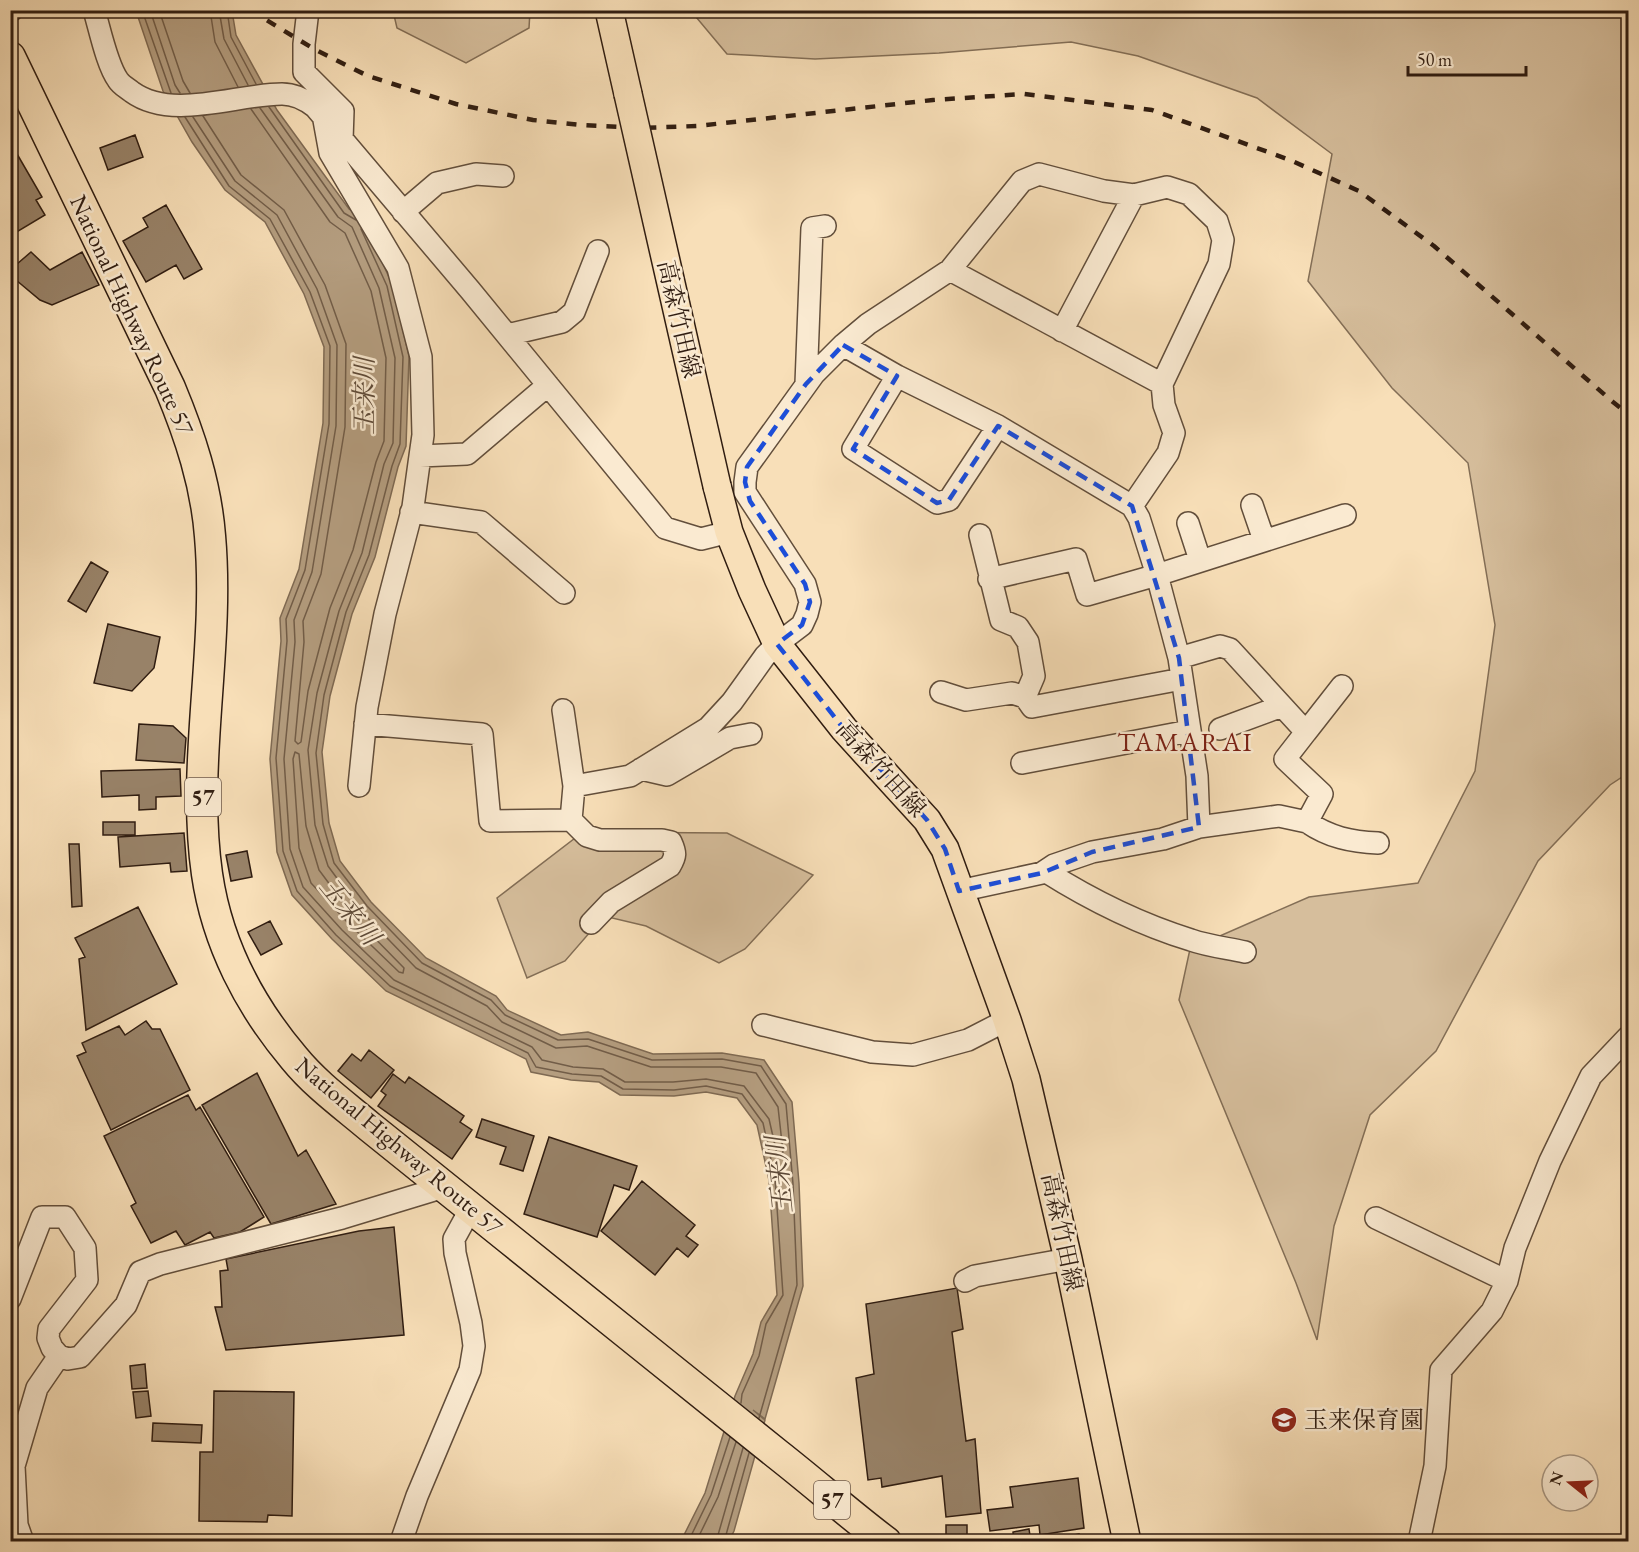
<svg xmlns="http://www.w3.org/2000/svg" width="1639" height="1552" viewBox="0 0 1639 1552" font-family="'EB Garamond','Noto Serif JP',serif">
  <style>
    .green { fill: #d6be9c; stroke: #836e56; stroke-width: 1.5 }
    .water { fill: #b49d7f; stroke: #7f6a53; stroke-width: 1.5 }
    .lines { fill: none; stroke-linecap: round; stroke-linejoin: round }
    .shore { stroke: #725d48; stroke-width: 1.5 }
    .building { fill: #988268; stroke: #301d11; stroke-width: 1.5 }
    .minor-casing { stroke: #624e3b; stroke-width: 24 }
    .major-casing { stroke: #301d11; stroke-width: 30 }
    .highway-casing { stroke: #301d11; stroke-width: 33 }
    .minor { stroke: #faead1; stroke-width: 21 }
    .major { stroke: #f8dfb8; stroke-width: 27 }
    .highway { stroke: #f8dfb8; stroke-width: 30 }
    .rail { stroke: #301d11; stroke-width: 4.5; stroke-dasharray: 10 10; stroke-linecap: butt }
    .major-bridge-casing { stroke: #301d11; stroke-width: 30; stroke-linecap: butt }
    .major-bridge { stroke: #f8dfb8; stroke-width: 27 }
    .marked { fill: none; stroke: #1d4ed8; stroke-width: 4.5; stroke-dasharray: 12 8; stroke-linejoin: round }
    .labels { text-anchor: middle; stroke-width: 5; stroke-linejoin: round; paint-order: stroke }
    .shield { fill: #faead1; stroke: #6d5a4b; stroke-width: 1.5 }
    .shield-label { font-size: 22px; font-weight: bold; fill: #301d11 }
    .street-label { font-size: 24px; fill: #301d11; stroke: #faead1 }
    .poi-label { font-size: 24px; fill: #301d11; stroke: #faead1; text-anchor: start }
    .water-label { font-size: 26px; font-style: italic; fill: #5e4a38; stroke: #faead1 }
    .quarter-label { font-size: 27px; letter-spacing: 1.5px; fill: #7a1f14; stroke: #faead1 }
  </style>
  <rect width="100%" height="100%" fill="#f8dfb8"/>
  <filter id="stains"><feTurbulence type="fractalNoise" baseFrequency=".00333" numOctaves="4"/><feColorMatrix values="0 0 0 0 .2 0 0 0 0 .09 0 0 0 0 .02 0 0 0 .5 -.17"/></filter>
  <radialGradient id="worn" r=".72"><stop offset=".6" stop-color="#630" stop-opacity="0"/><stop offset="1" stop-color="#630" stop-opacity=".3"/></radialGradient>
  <path class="green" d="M393,11h137l-1,17 -63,35 -69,-35z
    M691,11h937v762l-18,12 -72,76 -102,190 -66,64 -36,111 -17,114 -21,-57 -117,-283 11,-51 119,-52 109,-14 57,-112 20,-146 -27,-162 -76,-75 -84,-107 24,-127 -75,-56 -119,-42 -67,-14 -132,11 -124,6 -88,-5z
    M583,832l144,1 86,42 -68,74 -26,14 -73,-37 -42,-10 -39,45 -38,17 -30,-80z"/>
  <path class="water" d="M136,11h96l4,24 41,75 72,99 13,8 30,67 17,72 -3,90 -8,21 -23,90 -23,57 -22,82 -8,56 7,71 11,38 31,41 55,56 70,38 11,14 54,25 27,-3 65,22 69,-1 42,7 28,42 7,81 4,103 -38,133 -12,-9 12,10 -31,111 -5,10h-48l24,-48 30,-97 18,-42 8,-32 16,-27 -8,-115 -12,-55 -20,-27 -31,-6 -32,4 -54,-1 -21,-13 -28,-2 -40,-8 -5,-13 -140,-68 -54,-52 -40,-44 -15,-43 -7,-93 11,-118 -1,-23 19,-49 24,-146 1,-76 -20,-53 -39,-72 -40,-32 -33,-48 -29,-51z"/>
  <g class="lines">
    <path class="shore" d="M142,10l29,83
      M150,10l25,75 5,8
      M159,10l24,71 7,12
      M210,10l5,32 23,45
      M219,10l5,29 24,46
      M227,10l4,27 25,47
      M269,107l75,106 12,7
      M203,116l38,59 43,35 41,75 21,59 -1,83 -24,147 -18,47 1,21 -9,99 3,3 3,-2 7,-51 22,-83 23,-58 23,-88 8,-21 2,-83 -15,-67 -26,-58 -15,-11 -79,-113
      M185,117l44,69 41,33 40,73 20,54 -1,78 -24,146 -19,49 1,22 -11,117 7,93 14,40 39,44 54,51 138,67 8,14 36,7 29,2 22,13 51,1 32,-4 36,8 21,29 12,55 8,117 -17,29 -7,32 -17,38 -1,9
      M193,117l42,64 42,34 40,74 20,56 -1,81 -24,146 -18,48 1,22 -11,117 6,90 13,38 39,43 52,50 138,67 10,13 31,7 30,2 22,13h48l33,-3 38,7 25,33 8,35 4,1 2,-3 -5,-45 -22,-34 -35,-6h-70l-64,-21 -31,2 -54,-26 -15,-16 -71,-38 -55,-57 -33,-45 -13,-41 -7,-75 9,-57 22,-82 23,-58 22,-89 9,-21 2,-85 -16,-70 -27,-61 -14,-10 -78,-109
      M361,229l26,57 16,71 -3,87 -8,22 -23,89 -23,57 -22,83 -8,58 7,71 11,39 33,43 55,57 69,37 14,15 53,25 30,-1 64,21 70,-1 39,7 25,38 7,80 4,101 -38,133
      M295,752l4,2 7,72 13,44 35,47 50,51 -1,5 -4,-1 -51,-49 -37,-40 -12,-35 -6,-89z
      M688,1542l23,-47 19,-58
      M696,1542l22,-45 18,-55
      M716,1542l27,-94
      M724,1542l25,-89"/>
  </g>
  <path class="building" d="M135,135l8,22 -35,13 -8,-22z
    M13,147l29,50 -6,3 9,15 -35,21v-88z
    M166,205l36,64 -18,10 -8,-14 -30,17 -23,-41 25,-14 -5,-9z
    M31,252l19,18 32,-18 17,33 -47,20 -12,-5 -30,-25v-5z
    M91,562l17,10 -22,40 -18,-11z
    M108,624l52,13 -6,31 -22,23 -38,-8z
    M139,724l34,2 13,12 -2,25 -48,-3z
    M180,769l1,27 -25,1v12l-17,1v-15l-37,2 -1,-26z
    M103,822h32v13h-32z
    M184,833l3,38 -16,1 -1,-9 -50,4 -2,-30z
    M69,844h10l3,62 -10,1z
    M247,851l5,26 -21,4 -5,-26z
    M138,907l39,77 -91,46 -7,-71 6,-2 -10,-19z
    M270,921l12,23 -21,11 -13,-23z
    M146,1021l6,8h8l30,61 -79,40 -34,-74 9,-4 -4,-9 37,-17 6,9z
    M369,1050l25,20 -23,28 -33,-27 14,-17 9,7z
    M257,1073l41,83 8,-6 30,54 -65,20 -69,-119z
    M393,1074l12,9 4,-6 55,39 -4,6 12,8 -20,29 -74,-53 8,-11 -5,-4z
    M188,1095l8,15 4,-3 64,110 -24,15 -26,6 -4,-6 -25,13 -9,-14 -25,12 -20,-37 5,-3 -32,-67z
    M482,1119l52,17 -11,35 -23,-7 6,-17 -30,-10z
    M549,1137l88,29 -8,24 -15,-5 -17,52 -73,-23z
    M642,1181l53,44 -9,11 12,9 -10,12 -11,-9 -22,27 -54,-44z
    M394,1227l10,108 -178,15 -11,-43h7l-2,-36 8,-1 -2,-11 133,-28z
    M957,1288l6,41 -11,3 14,109 9,-2 6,74 -35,4 -4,-41 -60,11 -1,-9 -13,2 -12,-102 18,-4 -8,-70z
    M145,1364l2,24 -15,1 -2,-23z
    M148,1391l3,25 -15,2 -3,-26z
    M214,1391l80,1 -2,124 -24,-1 -1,7 -68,-1 1,-69h13z
    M153,1423l49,2 -1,18 -49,-2z
    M1078,1478l6,50 -44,7 -1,-10 -49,6 -3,-21 26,-3 -3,-20z
    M946,1525h21v17h-35v-5h14z
    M1029,1529l2,13h-17l-1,-10z
    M1079,1534l1,8h-30v-2z"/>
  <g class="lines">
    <g class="minor-casing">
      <path id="minor" d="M94,10c6,20 13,55 24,70 3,5 9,8 14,12 40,29 105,2 150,2 12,0 24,6 33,13l155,183 195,238 36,11 28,-7
        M308,10l-4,34v28l39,39 -1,29
        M10,11l2,-1
        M324,120l6,33 68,115 23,89 2,78 -3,21 -7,51 -28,107 -18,93 -8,79
        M403,212l34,-29 39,-9 27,2
        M950,270l212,114
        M1062,331l72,-136
        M507,335l55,-13 12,-10 24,-61
        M897,376l-44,73 84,54 12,-3 49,-74
        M806,384l6,-156 13,-2
        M420,456l47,-2 81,-69
        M1252,505l12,35
        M1132,506l7,12 18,57 22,83 18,118 2,51
        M411,512l70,10 83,71
        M1188,523l12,37
        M980,535l21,85 17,7 10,15 6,34 -9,21
        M989,579l87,-20 11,36 70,-20 188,-60
        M941,692l25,8 46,-7 13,4 7,10 150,-28
        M563,710l11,76 56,-10 78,-48 24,-26 33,-46 12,-12 25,-19 5,-11 3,-12 -5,-18 -60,-92v-10l2,-15 67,-93 29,-29 25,-21 82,-54 72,-89 17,-7 65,17 30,4 33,-8 22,7 28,27 6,19 -4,24 -57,120 2,21 10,28 -6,20 -36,53 -134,-80 -101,-50 -54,-31
        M365,724l117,10 8,87 81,-1 3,-34
        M1220,729l62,-23
        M1306,732l36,-46
        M1022,763l167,-32
        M641,769l26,6 63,-37 21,-4
        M571,820l16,16 13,4h62l9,2c5,11 5,14 -1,24l-59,36 -20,21
        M1307,822c22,15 44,20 71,21
        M1045,871c46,29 94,53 146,69 17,6 36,8 54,12
        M959,891l83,-18 12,-8 38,-13 71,-13 36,-12 80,-11 28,6 15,-28 -37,-35 21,-27 -76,-83 -10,-3 -41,12
        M763,1025l109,27 41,3 55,-15 39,-20
        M1376,1218l131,63
        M965,1281l10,-5 93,-17
        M10,1299l32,-82h23l20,31 2,32 -38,49 -1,9 4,10 7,8 9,3 12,-2 46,-52 14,-33 20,-8 182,-46 102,-31
        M23,1542l-6,-17 -3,-59 23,-78 22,-32
        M401,1542l16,-46 53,-126 4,-24 -3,-23 -16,-70 -1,-14 17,-31
        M1419,1542l16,-76 6,-96 51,-59 15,-30 8,-33 35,-87 41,-85 37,-39"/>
    </g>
    <g class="major-casing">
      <path id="major" d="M609,10l19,84
        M717,486l12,46 23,58 25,54 67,85 83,91 18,29 62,171 19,59 42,180 59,283"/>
    </g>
    <g class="highway-casing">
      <path id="highway" d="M10,57l160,331c20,48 36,96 40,148 10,113 -19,226 -3,338 10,69 43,132 87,184 22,27 50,47 76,69 46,37 92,74 138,111 89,72 180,144 269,216 37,29 72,60 109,88"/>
    </g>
    <use href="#minor" class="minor"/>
    <use href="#major" class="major"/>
    <use href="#highway" class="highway"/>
    <path class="rail" d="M250,10l64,39 54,27 88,28 77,16 48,5 59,3 57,-2 236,-26 91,-6 128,16 138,50 69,31 75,55 179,156 15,12"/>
    <g class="major-bridge-casing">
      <path id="major-bridge" d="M628,94l89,392"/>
    </g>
    <use href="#major-bridge" class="major-bridge"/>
  </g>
  <path class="marked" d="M843,345l54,31 -44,73 84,54 12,-3 49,-74 134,80 47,152 20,169 -107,25 -50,21 -83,18 -14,-42 -18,-29 -83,-91 -67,-85 25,-19 8,-23 -5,-18 -55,-83 -5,-19 2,-15 59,-83z"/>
  <defs>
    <g id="school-disc" transform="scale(1.35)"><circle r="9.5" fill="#8f2418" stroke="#faead1"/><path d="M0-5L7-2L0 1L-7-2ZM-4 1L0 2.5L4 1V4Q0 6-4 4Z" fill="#fff"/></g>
  </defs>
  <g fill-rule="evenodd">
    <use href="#school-disc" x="1284" y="1420"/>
  </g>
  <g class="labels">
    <g class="shield">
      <rect x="185" y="778" width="36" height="38" rx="4.5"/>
      <rect x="814" y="1481" width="36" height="38" rx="4.5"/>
    </g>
    <g class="shield-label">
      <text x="203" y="805">57</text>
      <text x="832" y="1508">57</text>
    </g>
    <g class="street-label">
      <text transform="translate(132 315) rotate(65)" y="8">National Highway Route 57</text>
      <text transform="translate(679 319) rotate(77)" y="8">高森竹田線</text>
      <text transform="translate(881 769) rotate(48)" y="8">高森竹田線</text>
      <text transform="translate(399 1146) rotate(40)" y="8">National Highway Route 57</text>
      <text transform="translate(1062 1232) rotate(78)" y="8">高森竹田線</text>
    </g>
    <g class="poi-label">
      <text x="1304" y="1428">玉来保育園</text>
    </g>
    <g class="water-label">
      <text transform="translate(364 396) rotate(-90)" y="9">玉来川</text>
      <text transform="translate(350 911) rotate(51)" y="9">玉来川</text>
      <text transform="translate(779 1175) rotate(-96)" y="9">玉来川</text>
    </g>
    <g class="quarter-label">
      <text x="1185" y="751">TAMARAI</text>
    </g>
  </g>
  <rect width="1639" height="1552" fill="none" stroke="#f8dfb8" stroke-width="36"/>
  <rect x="12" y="12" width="1615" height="1528" fill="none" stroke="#301d11" stroke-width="3"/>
  <rect x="18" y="18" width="1603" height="1516" fill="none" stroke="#301d11" stroke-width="1.5"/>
  <g transform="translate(1570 1483) rotate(288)"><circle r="28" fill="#faead1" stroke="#a99884" stroke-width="1.5"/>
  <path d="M0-4.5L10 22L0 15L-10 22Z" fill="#8f2418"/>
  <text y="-9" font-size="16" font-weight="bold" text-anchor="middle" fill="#301d11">N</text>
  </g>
  <path d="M1408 66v9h118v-9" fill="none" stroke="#301d11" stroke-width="3"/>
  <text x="1417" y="66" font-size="18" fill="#301d11" stroke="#faead1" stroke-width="4.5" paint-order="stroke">50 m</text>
  <rect width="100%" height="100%" filter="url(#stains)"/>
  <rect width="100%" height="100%" fill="url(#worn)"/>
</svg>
